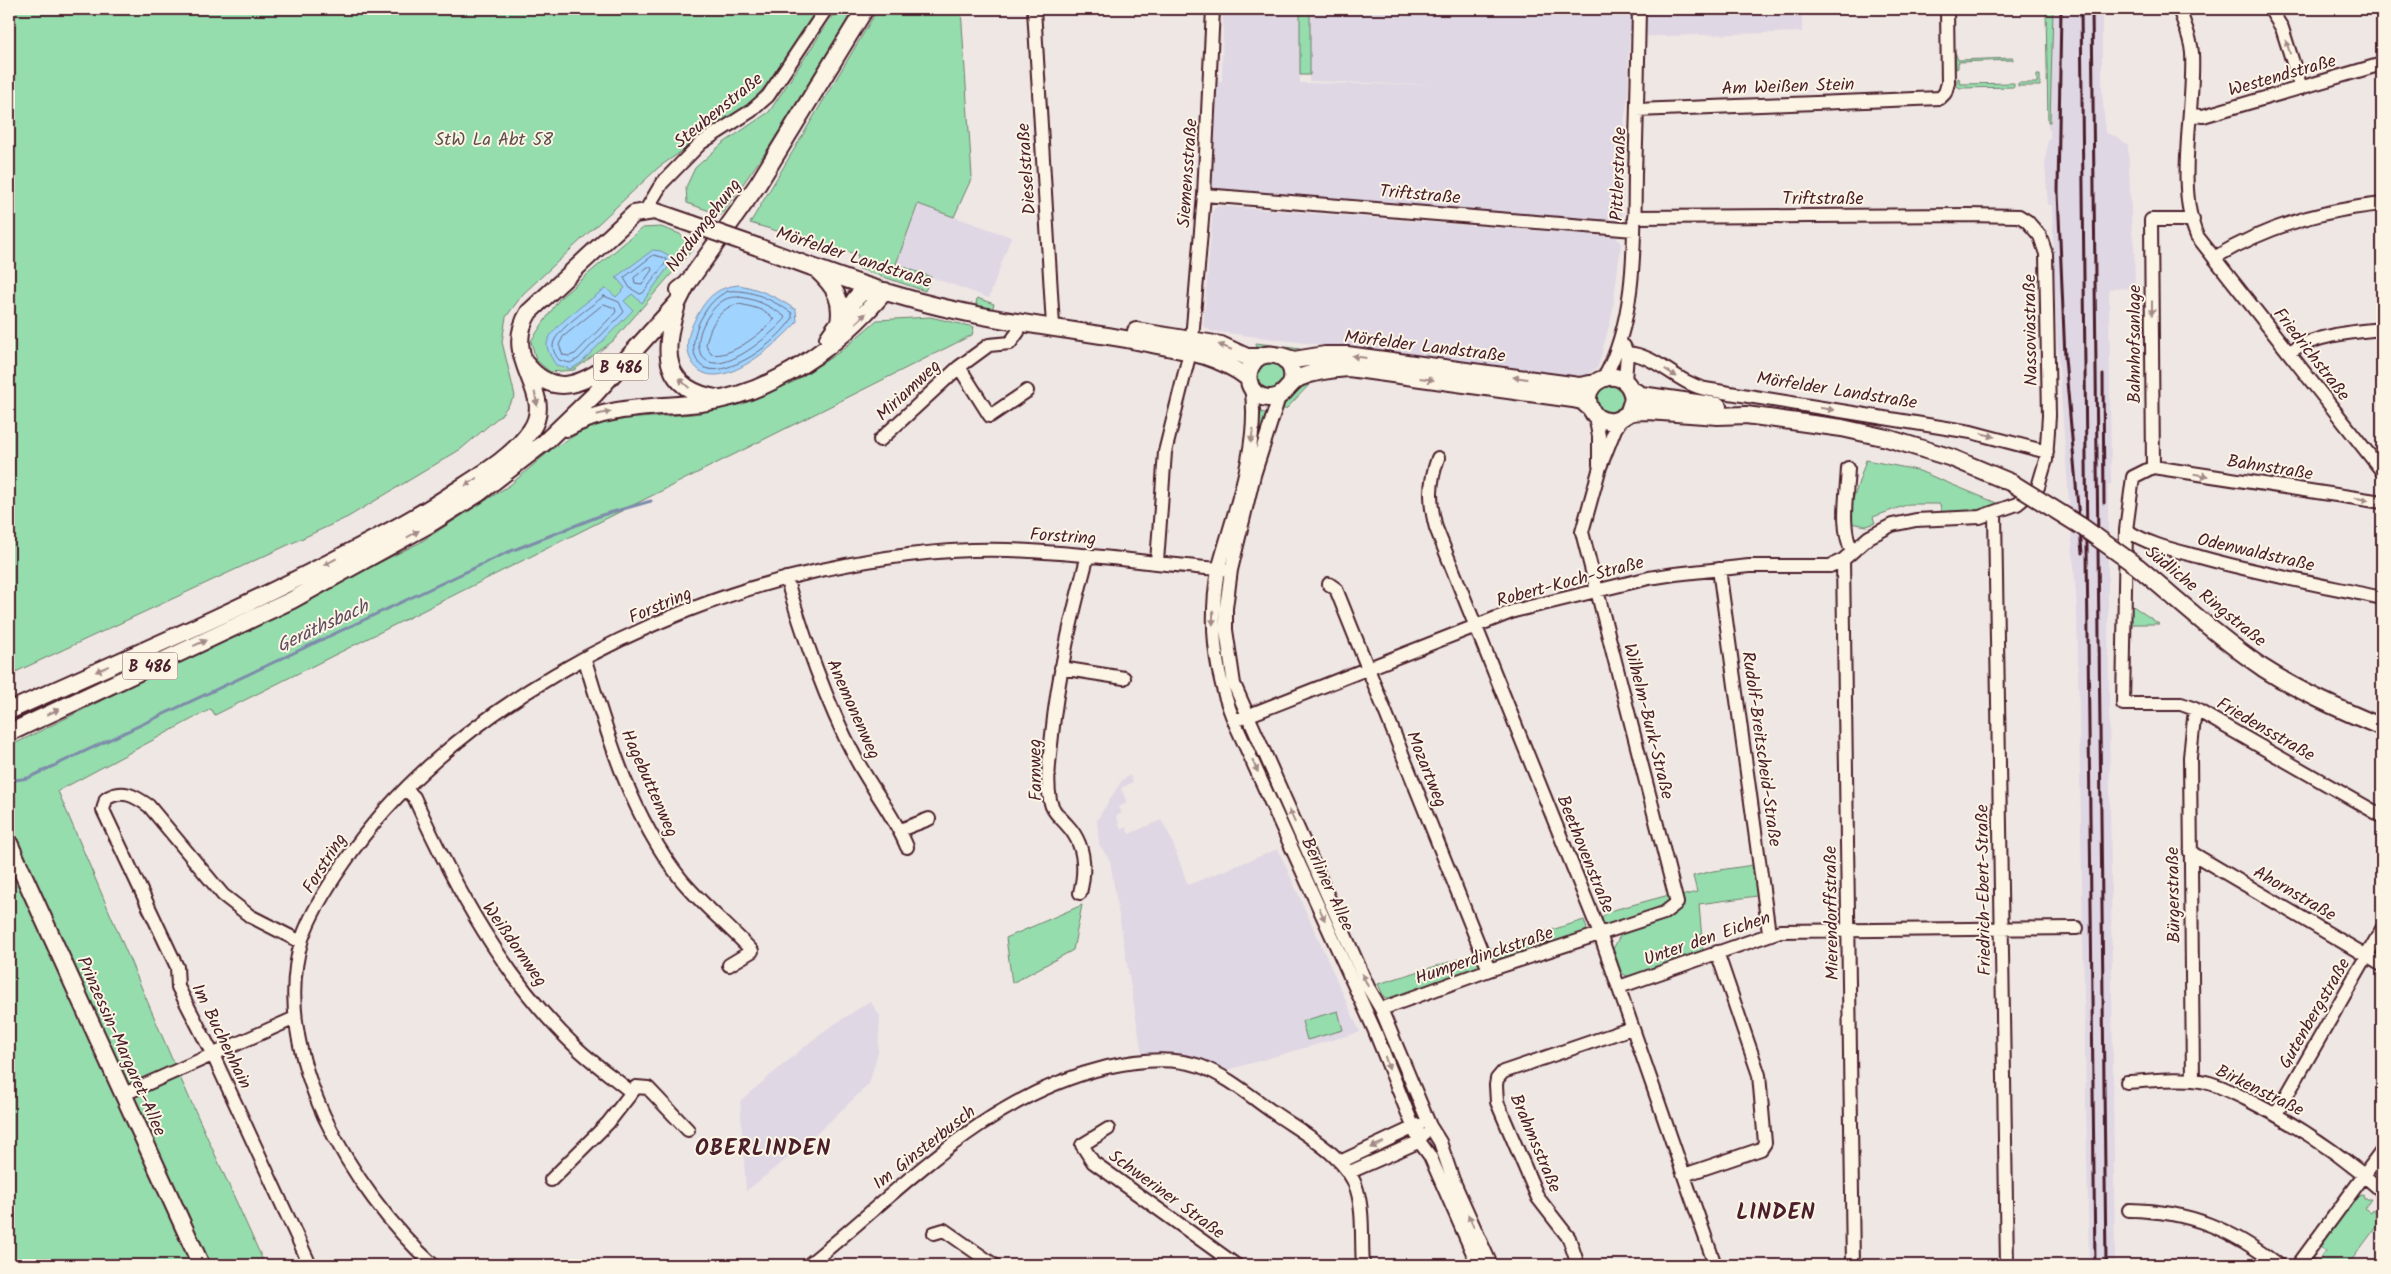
<svg xmlns="http://www.w3.org/2000/svg" width="2391" height="1274" viewBox="0 0 2391 1274" font-family="Kalam,sans-serif">
  <style>
    .built { fill: #dfd7e3 }
    .green { fill: #95ddad; stroke: #707e6c }
    .water { fill: #a0d4fe; stroke: #7e8caa }
    .lines { fill: none; stroke-linecap: round; stroke-linejoin: round }
    .shore { stroke: #6c677f; stroke-width: 1 }
    .stream { stroke: #7e8caa; stroke-width: 3 }
    .minor-casing { stroke: #4a1f2b; stroke-width: 16 }
    .major-casing { stroke: #4a1f2b; stroke-width: 20 }
    .minor { stroke: #fcf5e5; stroke-width: 12 }
    .major { stroke: #fcf5e5; stroke-width: 16 }
    .rail { stroke: #4a1f2b; stroke-width: 3 }
    .major-bridge-casing { stroke: #4a1f2b; stroke-width: 20; stroke-linecap: butt }
    .major-bridge { stroke: #fcf5e5; stroke-width: 16 }
    .oneway { fill: #a38a88 }
    .labels { text-anchor: middle; stroke-width: 4; stroke-linejoin: round; paint-order: stroke }
    .shield { fill: #fcf5e5; stroke: #7f5f63; stroke-width: 1 }
    .shield-label { font-size: 16px; font-weight: bold; fill: #4a1f2b }
    .street-label { font-size: 18px; fill: #4a1f2b; stroke: #fcf5e5 }
    .park-label { font-size: 18px; fill: #5d4e4c; stroke: #fcf5e5 }
    .water-label { font-size: 19px; font-style: italic; fill: #604c60; stroke: #fcf5e5 }
    .district-label { font-size: 22px; font-weight: bold; letter-spacing: 1px; fill: #4a1f2b; stroke: #fcf5e5 }
  </style>
  <rect width="100%" height="100%" fill="#efe7e4"/>
  <filter id="ink" filterUnits="userSpaceOnUse"><feTurbulence type="fractalNoise" baseFrequency=".02" numOctaves="2"/><feDisplacementMap in="SourceGraphic" scale="10" xChannelSelector="R" yChannelSelector="G"/><feConvolveMatrix kernelMatrix="1 2 1 2 8 2 1 2 1" color-interpolation-filters="sRGB"/></filter>
  <g filter="url(#ink)">
    <path class="built" d="M1223,9h77v74l130,2 -121,-4v-72h493v23l-173,5 -1,60 -4,25 -2,107 -418,-34 6,-113 12,-1z
      M2046,9h56v84l4,40 12,4 10,8 4,89 2,6 1,48 -26,1 2,195 -3,1v123l7,657h-26l-12,-657 -20,-268 -5,-135h-4l-3,-41 3,-25 2,-1v-8h-2z
      M919,204l92,33 -22,61 -93,-34z
      M1218,206l398,31 5,7 -9,71 -14,52 -11,8 -17,1 -359,-45 -8,-5 10,-116z
      M1130,775l3,7 -12,6 6,15 -8,4 3,6 -6,3 5,13 5,-2 3,7 32,-14 9,16 18,49 90,-36 82,183 -133,38 -34,-13 -17,-3h-34l-32,-193 -11,-17 -2,-24 25,-40z
      M870,1001l10,15 -2,36 -9,32 -60,57 -63,50 -6,-90 81,-68z"/>
    <path class="green" d="M9,9h808l-44,68 -23,27 -91,63 -136,127 -17,23 -4,25 13,54 -14,19 -40,34 -113,68 -339,158z
      M837,9h17l-82,134 -51,72 -34,-12 -1,-16 9,-19 27,-24 47,-32z
      M878,9h83l11,168 -18,40 -36,-13 -22,60 35,13 -6,14 -68,-23 1,-13 -108,-32z
      M1300,9h10v66h-10z
      M2046,9h7l-3,113h-2z
      M1955,52l3,8 55,-2v2l-55,2v6l-2,1z
      M2037,75h3v11h-22v-3h19z
      M1959,78l1,6 54,-1v4l-54,1 -3,-2v-7z
      M661,227l19,7 13,15 -80,92 -39,29 -24,2 -14,-12 -5,-19 29,-43 82,-70z
      M977,298l17,6 -2,6 -13,-2 -3,-4z
      M930,317l44,10 -2,8 -757,380 -4,-6 -153,82 116,273 91,201h-256v-500l3,-20 407,-202 91,-58 42,-36 27,-16 21,-9 27,-5 66,-5 50,-10 52,-23 46,-30 36,-31z
      M1256,343l44,6 1,6 -46,-4z
      M1258 376a13 13 0 1 1 26 0a13 13 0 1 1-26 0Z
      M1308,381l1,4 -23,24h-4c4,-12 15,-21 26,-28z
      M1597 399a13 13 0 1 1 26 0a13 13 0 1 1-26 0Z
      M1261,412l8,2 -15,50z
      M1866,460l51,10 82,34 -28,8 -29,2 -2,-10h-31l-36,13 2,6 -8,3 -17,-3 1,-17z
      M2130,604l29,20h-29z
      M1254,737l79,180 -6,2 -79,-180z
      M1753,865l4,31 -58,8 4,47 -74,26 -8,-4 -8,-24 8,-15 -2,-10 -14,5 -3,-10 4,-7 74,-20 1,4 16,-4 -4,-16 20,-5z
      M1082,905l-9,45 -61,33 -6,-45z
      M1584,920l3,9 -2,4 -89,28 -6,-12z
      M1475,954l4,9 -2,7 -85,30 -8,-3 -6,-13z
      M1338,1011l5,19 -36,10 -5,-19z
      M1384,1028l37,91 -6,2 -38,-90z
      M2363,1195l1,4h7l-6,9 6,4 2,-3 9,7v3l-34,46h-41l6,-7 5,3 8,-10 -5,-4 36,-51z"/>
    <path class="water" d="M653,250l8,1 12,7 -1,4 -30,41 -10,-9 -8,7 9,9 -52,53 -10,6 -15,-4c-4,-6 -9,-14 -9,-21 2,-17 45,-45 59,-56l10,9 9,-9 -9,-11z
      M739,285c22,4 39,13 57,25l1,12c-18,20 -86,83 -107,36 -6,-15 0,-30 8,-44 10,-18 20,-27 41,-29z"/>
    <g class="lines">
      <path class="shore" d="M654,255l11,3 2,3 -24,32 -3,1 -10,-6 -6,-10z
        M648,267h3l1,3 -10,14 -7,-1 -1,-5z
        M728,291c24,-2 44,9 64,22v6c-16,22 -44,44 -71,50 -34,6 -31,-32 -19,-52 6,-11 13,-20 26,-26z
        M604,296l15,6 5,10 -46,47 -8,4 -11,-3c-3,-4 -6,-9 -6,-14 0,-15 39,-40 51,-50z
        M739,297c17,2 31,9 45,19l1,3c-12,14 -66,62 -83,37 -11,-16 7,-48 22,-56 5,-3 10,-3 15,-3z
        M604,304l11,4 1,4 -41,42 -6,2 -6,-1 -4,-10 4,-8z
        M739,304c10,2 30,6 35,16 -13,13 -44,39 -63,34l-5,-9c3,-18 14,-39 33,-41z"/>
      <path class="stream" d="M9,781l19,-3 478,-225 96,-38 49,-14"/>
      <g class="minor-casing">
        <path id="minor" d="M1034,9l19,317
          M2179,9c5,14 12,29 13,44 3,56 -17,133 5,183l185,235
          M2270,9l12,19 19,60
          M1637,110l303,-12 5,-5 3,-10 -1,-74
          M2191,115l12,1 179,-52
          M1204,195l430,35
          M646,210l16,-27 39,-40 50,-32 17,-15 58,-87
          M2214,258c51,-31 109,-48 168,-54
          M1192,339l12,-144 9,-186
          M1624,346l3,7 -2,28
          M2289,352c27,-17 62,-20 93,-23
          M1627,353c29,2 49,29 78,36l266,43 76,20
          M959,367l31,49 37,-25
          M1604,378c33,-60 30,-138 31,-205 2,-55 3,-110 4,-164
          M1251,387c10,57 -18,127 -33,183 -9,53 -4,102 16,151l140,308 45,112 11,15 48,109
          M1279,397l-25,78 -23,95 -5,38v22l8,54 134,303 13,22 49,117 10,16 13,38 38,85
          M1595,416l4,20v29
          M880,440l79,-73 30,-22 21,-2 8,-11 2,-10
          M1438,458c-9,25 -9,44 -2,70l164,406 115,331
          M2153,467l-20,10 -7,53 -3,174h58l14,5 187,107
          M2153,467l-2,-247h42
          M2153,467l229,35
          M1848,468c-1,25 -8,60 4,83
          M1995,514l12,751
          M2126,530c23,15 48,20 74,27 60,17 121,28 182,41
          M1843,560l10,705
          M1157,562l8,-110 25,-100
          M1719,569l50,364
          M786,578c19,62 39,122 69,179 16,31 39,58 52,90
          M1329,584l7,5 153,381
          M585,660c23,76 45,154 95,218 21,26 49,48 72,73l-23,14
          M1061,668l63,10
          M1234,721l280,-110 135,-33 26,-4 74,-8h81l13,-6 26,-23 23,-12 24,-5 64,-3 37,-13 21,-17 8,-27 3,-44 -3,-162 -6,-18 -13,-15 -8,-5 -51,-1 -334,2
          M406,790l8,7c41,91 90,182 163,251 17,16 36,29 54,44
          M900,830l29,-11
          M2190,852l192,113
          M1080,893c6,-24 5,-49 -13,-68 -7,-8 -15,-14 -17,-25 -4,-20 0,-44 2,-65 6,-61 20,-120 36,-180
          M301,942l-51,-26 -27,-21 -74,-89c-14,-10 -27,-18 -43,-7l-3,11 74,157 1,20 35,68 97,210
          M1619,987l161,-56 297,-3
          M1381,1009l108,-39 175,-57 13,-10 -95,-371 18,-65 15,-38 7,-11
          M2193,1080l-3,-323 5,-48
          M2127,1082c22,-1 51,-5 73,-1 15,2 32,11 46,18 50,25 95,55 136,92
          M122,1095l173,-77
          M2276,1114l106,-185
          M1108,1129l-26,16 11,17 143,103
          M1340,1162l79,-37
          M1350,1172l66,-29 7,-8
          M1684,1175l77,-26 4,-6 -6,-68 -42,-123
          M551,1180l57,-57 28,-36 12,1 40,42
          M2129,1210c61,1 102,19 149,55
          M934,1233l10,-3 50,35
          M433,1265c-81,-74 -165,-213 -131,-326 9,-27 26,-53 42,-76 100,-149 304,-256 477,-293 60,-13 125,-22 187,-20 75,2 148,15 223,20
          M808,1265c96,-77 175,-168 299,-198 30,-7 63,-11 93,-1 27,10 50,30 73,46 28,20 75,44 84,78 7,23 4,51 6,75
          M1578,1265l-9,-27 -31,-40 -41,-96 -1,-17 1,-6 6,-7 129,-44
          M2298,1265l84,-114"/>
      </g>
      <g class="major-casing">
        <path id="major" d="M758,247c69,26 139,52 210,66 56,12 113,18 169,28 39,8 79,12 111,37
          M818,271c17,16 25,29 21,52
          M679,290l8,-6 71,-100 107,-175
          M676,308c-14,44 -13,81 40,90
          M1136,331l85,14 26,12h11
          M828,338l28,-40 6,-6 18,-2
          M1281,356l13,4 31,-5h22l232,31 16,-3
          M526,364c27,34 55,21 85,0
          M1291,384c6,-20 -11,-34 -30,-28 -19,10 -16,40 7,42 17,1 19,-14 31,-20 16,-7 32,-9 50,-10l224,31 9,2 8,7
          M1631,389l10,6 77,11
          M1628,414l5,-15c-5,-41 -60,-18 -41,12 3,6 9,9 16,10 9,2 14,-4 21,-8 6,-2 13,-2 19,-2l70,5 28,-1 96,13 45,10 65,20 60,25
          M567,428c41,-23 88,-20 134,-25 72,-9 138,-57 184,-112
          M2138,567c41,34 81,71 125,101 37,24 78,42 119,59
          M9,711c110,-50 222,-97 329,-153 41,-21 82,-42 121,-69 27,-17 54,-33 72,-59 26,-38 -32,-70 -2,-118l105,-98 20,-3 38,13
          M9,733l283,-133 136,-75 51,-32 66,-51 50,-48 83,-92 9,-18
          M9,843l192,422"/>
      </g>
      <use href="#minor" class="minor"/>
      <use href="#major" class="major"/>
      <path class="rail" d="M2061,9l-3,183 7,166 17,195
        M2081,9l14,1256
        M2092,9l14,1256
        M2103,375l1,128"/>
      <g class="major-bridge-casing">
        <path id="major-bridge" d="M692,224l66,23
          M2012,483l69,43 57,41"/>
      </g>
      <use href="#major-bridge" class="major-bridge"/>
    </g>
    <defs><path id="oneway-solid" d="M-6-.8H1V-3.2L6.5 0L1 3.2V.8H-6Z" transform="scale(1.25)"/></defs>
    <g class="oneway">
      <use href="#oneway-solid" transform="translate(2288 47) rotate(-107)"/>
      <use href="#oneway-solid" transform="translate(2152 308) rotate(90)"/>
      <use href="#oneway-solid" transform="translate(861 318) rotate(-43)"/>
      <use href="#oneway-solid" transform="translate(1225 347) rotate(-158)"/>
      <use href="#oneway-solid" transform="translate(1359 357) rotate(-172)"/>
      <use href="#oneway-solid" transform="translate(1671 373) rotate(33)"/>
      <use href="#oneway-solid" transform="translate(1520 378) rotate(-173)"/>
      <use href="#oneway-solid" transform="translate(1427 379) rotate(8)"/>
      <use href="#oneway-solid" transform="translate(684 383) rotate(-137)"/>
      <use href="#oneway-solid" transform="translate(536 399) rotate(79)"/>
      <use href="#oneway-solid" transform="translate(1827 409) rotate(9)"/>
      <use href="#oneway-solid" transform="translate(604 413) rotate(-13)"/>
      <use href="#oneway-solid" transform="translate(1988 435) rotate(14)"/>
      <use href="#oneway-solid" transform="translate(1252 436) rotate(99)"/>
      <use href="#oneway-solid" transform="translate(2201 475) rotate(9)"/>
      <use href="#oneway-solid" transform="translate(471 482) rotate(146)"/>
      <use href="#oneway-solid" transform="translate(2362 499) rotate(9)"/>
      <use href="#oneway-solid" transform="translate(413 534) rotate(-30)"/>
      <use href="#oneway-solid" transform="translate(330 562) rotate(152)"/>
      <use href="#oneway-solid" transform="translate(1213 618) rotate(91)"/>
      <use href="#oneway-solid" transform="translate(200 643) rotate(-25)"/>
      <use href="#oneway-solid" transform="translate(102 669) rotate(156)"/>
      <use href="#oneway-solid" transform="translate(53 712) rotate(-25)"/>
      <use href="#oneway-solid" transform="translate(1255 766) rotate(65)"/>
      <use href="#oneway-solid" transform="translate(1292 816) rotate(-114)"/>
      <use href="#oneway-solid" transform="translate(1322 914) rotate(66)"/>
      <use href="#oneway-solid" transform="translate(1365 980) rotate(-115)"/>
      <use href="#oneway-solid" transform="translate(1387 1063) rotate(72)"/>
      <use href="#oneway-solid" transform="translate(1377 1145) rotate(155)"/>
      <use href="#oneway-solid" transform="translate(1471 1221) rotate(-114)"/>
    </g>
  </g>
  <g class="labels">
    <g class="shield">
      <rect x="593.5" y="353.5" width="55" height="27" rx="4"/>
      <rect x="122.5" y="652.5" width="55" height="27" rx="4"/>
    </g>
    <g class="shield-label">
      <text x="621" y="373">B 486</text>
      <text x="150" y="672">B 486</text>
    </g>
    <g class="street-label">
      <text transform="translate(2282 75) rotate(-16)" y="6">Westendstraße</text>
      <text transform="translate(1788 86) rotate(-2)" y="6">Am Weißen Stein</text>
      <text transform="translate(718 110) rotate(-39)" y="6">Steubenstraße</text>
      <text transform="translate(1026 169) rotate(-94)" y="6">Dieselstraße</text>
      <text transform="translate(1187 173) rotate(-86)" y="6">Siemensstraße</text>
      <text transform="translate(1618 174) rotate(-88)" y="6">Pittlerstraße</text>
      <text transform="translate(1420 194) rotate(5)" y="6">Triftstraße</text>
      <text x="1823" y="204">Triftstraße</text>
      <text transform="translate(703 225) rotate(-53)" y="6">Nordumgehung</text>
      <text transform="translate(854 257) rotate(18)" y="6">Mörfelder Landstraße</text>
      <text transform="translate(2030 330) rotate(-91)" y="6">Nassoviastraße</text>
      <text transform="translate(2134 344) rotate(-90)" y="6">Bahnhofsanlage</text>
      <text transform="translate(1425 346) rotate(7)" y="6">Mörfelder Landstraße</text>
      <text transform="translate(2312 354) rotate(52)" y="6">Friedrichstraße</text>
      <text transform="translate(908 390) rotate(-43)" y="6">Miriamweg</text>
      <text transform="translate(1837 390) rotate(9)" y="6">Mörfelder Landstraße</text>
      <text transform="translate(2270 467) rotate(9)" y="6">Bahnstraße</text>
      <text transform="translate(1063 536) rotate(4)" y="6">Forstring</text>
      <text transform="translate(2256 552) rotate(13)" y="6">Odenwaldstraße</text>
      <text transform="translate(1570 581) rotate(-15)" y="6">Robert-Koch-Straße</text>
      <text transform="translate(2206 596) rotate(39)" y="6">Südliche Ringstraße</text>
      <text transform="translate(660 605) rotate(-23)" y="6">Forstring</text>
      <text transform="translate(854 709) rotate(66)" y="6">Anemonenweg</text>
      <text transform="translate(1649 721) rotate(76)" y="6">Wilhelm-Burk-Straße</text>
      <text transform="translate(2266 729) rotate(30)" y="6">Friedensstraße</text>
      <text transform="translate(1762 749) rotate(82)" y="6">Rudolf-Breitscheid-Straße</text>
      <text transform="translate(1427 769) rotate(68)" y="6">Mozartweg</text>
      <text transform="translate(1035 770) rotate(-91)" y="6">Farnweg</text>
      <text transform="translate(650 783) rotate(66)" y="6">Hagebuttenweg</text>
      <text transform="translate(1586 854) rotate(68)" y="6">Beethovenstraße</text>
      <text transform="translate(324 863) rotate(-58)" y="6">Forstring</text>
      <text transform="translate(1328 884) rotate(65)" y="6">Berliner Allee</text>
      <text transform="translate(1983 890) rotate(-91)" y="6">Friedrich-Ebert-Straße</text>
      <text transform="translate(2295 893) rotate(30)" y="6">Ahornstraße</text>
      <text transform="translate(2173 895) rotate(-91)" y="6">Bürgerstraße</text>
      <text transform="translate(1831 913) rotate(-91)" y="6">Mierendorffstraße</text>
      <text transform="translate(1707 938) rotate(-19)" y="6">Unter den Eichen</text>
      <text transform="translate(515 944) rotate(55)" y="6">Weißdornweg</text>
      <text transform="translate(1484 955) rotate(-19)" y="6">Humperdinckstraße</text>
      <text transform="translate(2314 1013) rotate(-60)" y="6">Gutenbergstraße</text>
      <text transform="translate(222 1036) rotate(64)" y="6">Im Buchenhain</text>
      <text transform="translate(122 1046) rotate(66)" y="6">Prinzessin-Margaret-Allee</text>
      <text transform="translate(2260 1090) rotate(26)" y="6">Birkenstraße</text>
      <text transform="translate(1536 1143) rotate(67)" y="6">Brahmsstraße</text>
      <text transform="translate(924 1147) rotate(-38)" y="6">Im Ginsterbusch</text>
      <text transform="translate(1167 1194) rotate(36)" y="6">Schweriner Straße</text>
    </g>
    <g class="park-label">
      <text x="494" y="145">StW La Abt 58</text>
    </g>
    <g class="water-label">
      <text transform="translate(322 625) rotate(-25)" y="7">Geräthsbach</text>
    </g>
    <g class="district-label">
      <text x="763" y="1155">OBERLINDEN</text>
      <text x="1776" y="1219">LINDEN</text>
    </g>
  </g>
  <rect width="2391" height="1274" fill="none" stroke="#fcf5e5" stroke-width="30"/>
  <rect x="15" y="15" width="2361" height="1244" fill="none" stroke="#4a1f2b" stroke-width="2" filter="url(#ink)"/>
</svg>
